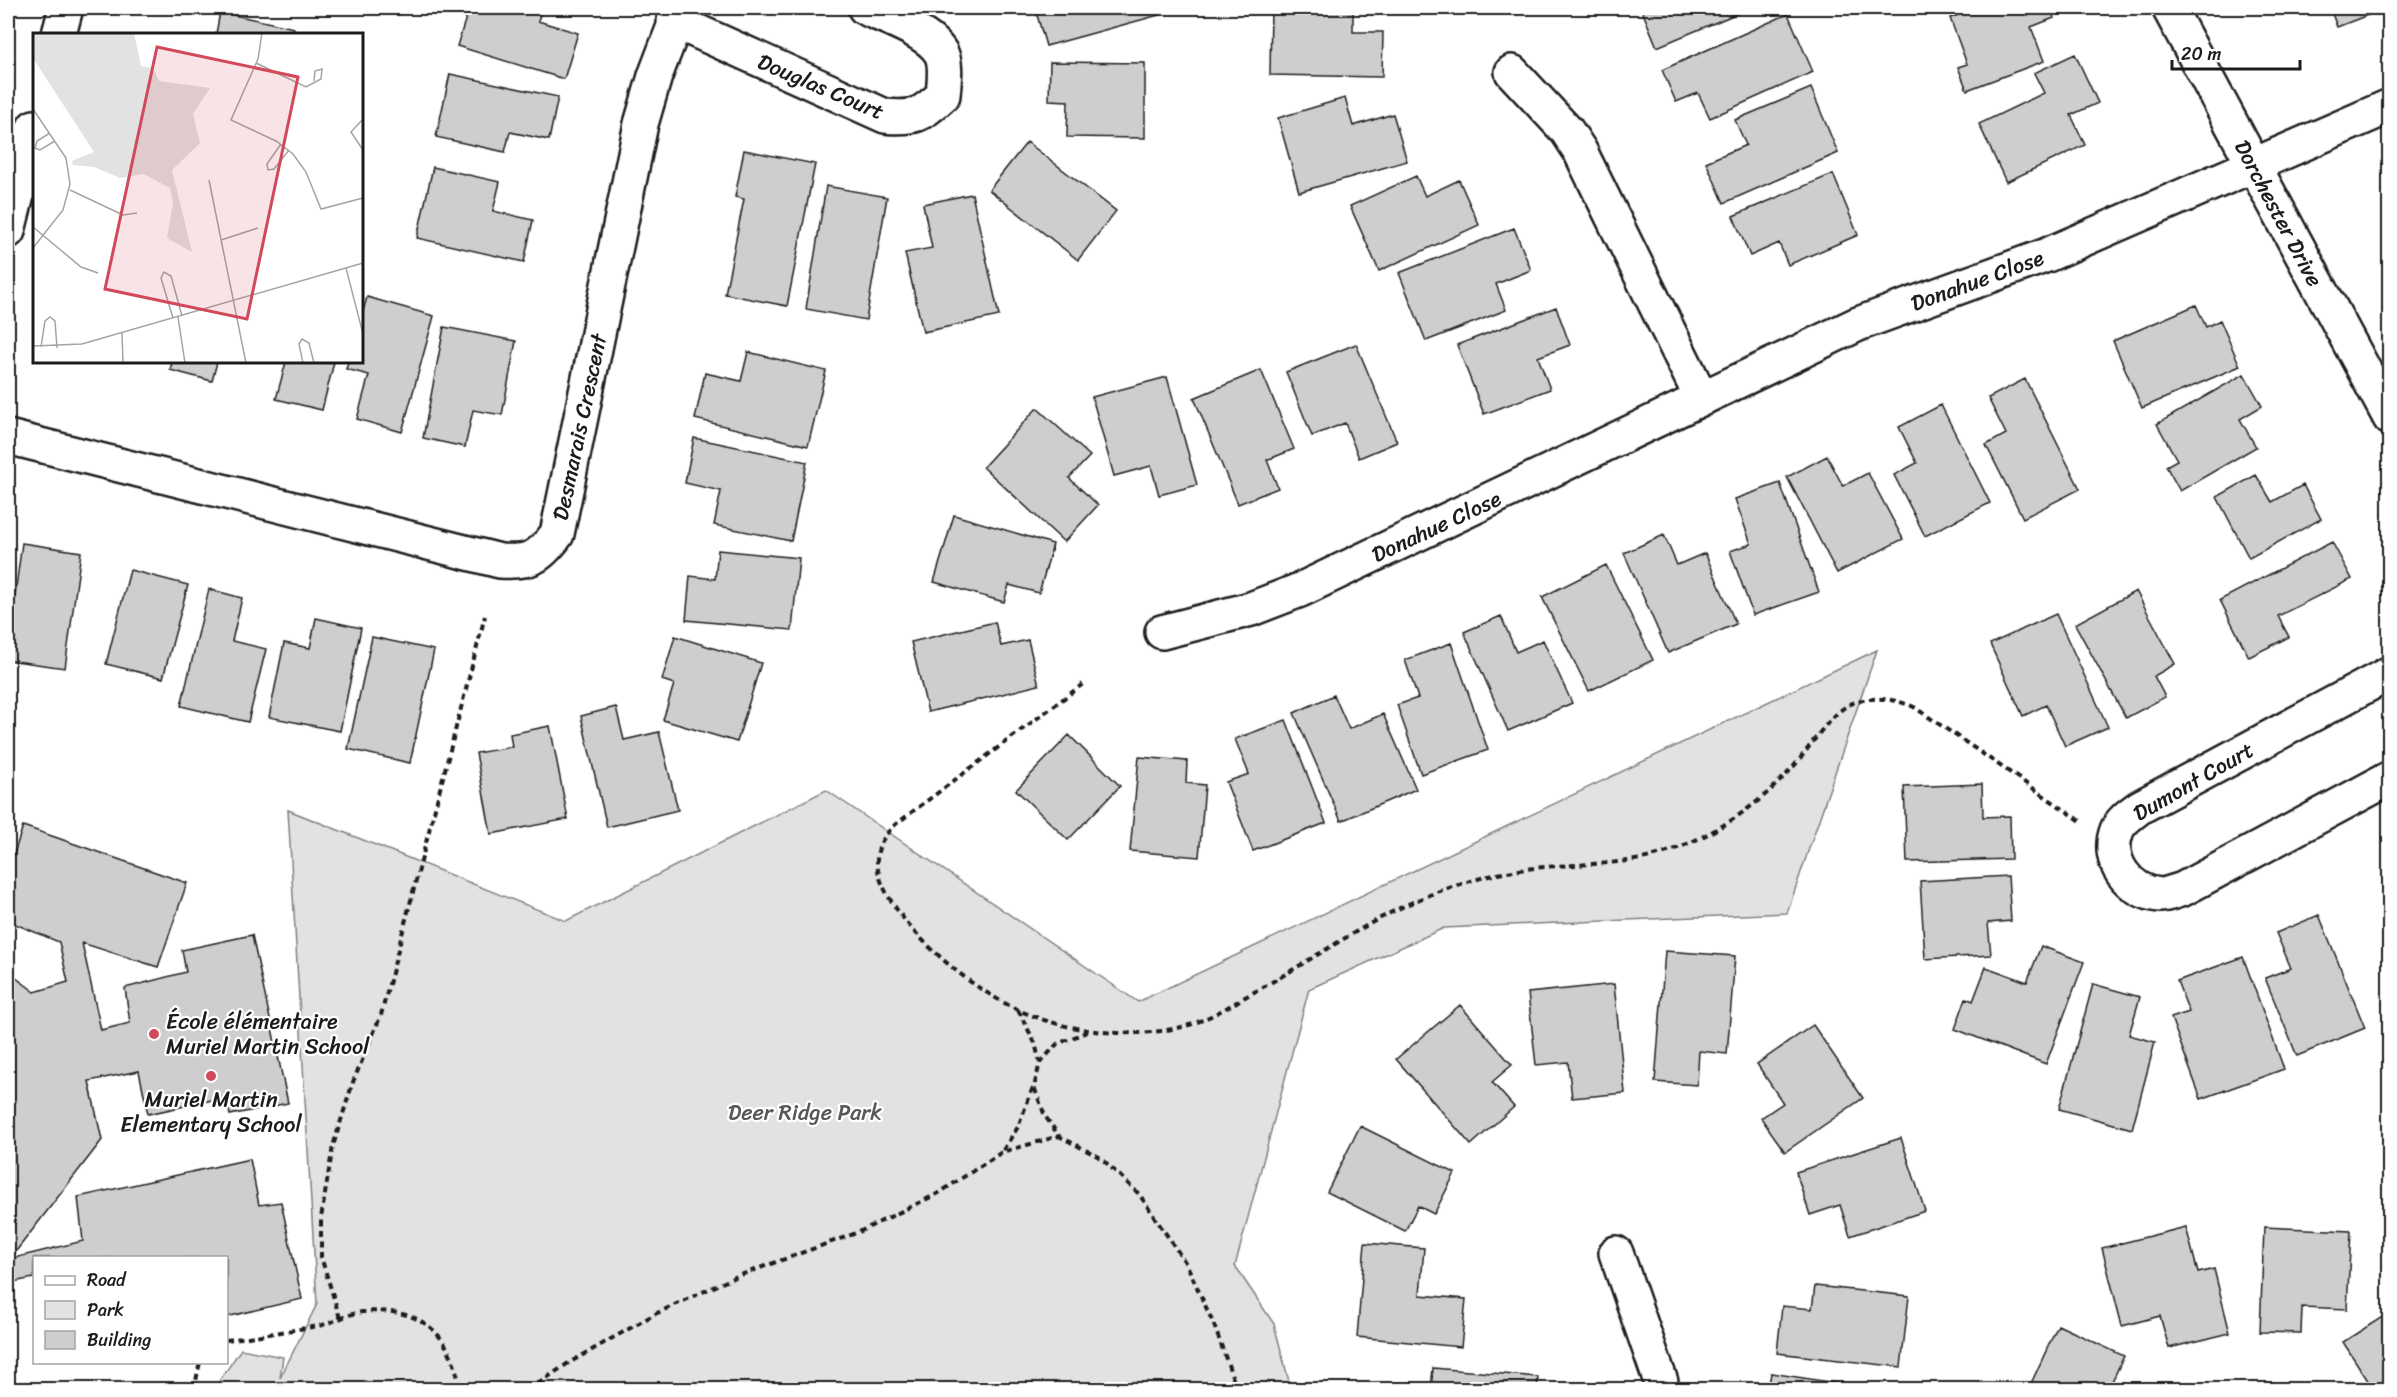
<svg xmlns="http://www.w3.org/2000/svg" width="2397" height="1397" viewBox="0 0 2397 1397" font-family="Sriracha,sans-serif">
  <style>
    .green { fill: #e2e2e2; stroke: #7f7f7f; stroke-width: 1.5 }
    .building { fill: #cecece; stroke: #1c1c1c; stroke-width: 1.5 }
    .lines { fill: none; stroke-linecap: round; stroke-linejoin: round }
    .minor-casing { stroke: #1c1c1c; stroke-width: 38 }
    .tertiary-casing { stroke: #1c1c1c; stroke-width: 38 }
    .path { stroke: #1c1c1c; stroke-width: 4; stroke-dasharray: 6 4.5; stroke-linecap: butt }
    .minor { stroke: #fff; stroke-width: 33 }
    .tertiary { stroke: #fff; stroke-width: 33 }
    .poi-dot { fill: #d1495b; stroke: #fff; stroke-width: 2 }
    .labels { text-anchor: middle; stroke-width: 4.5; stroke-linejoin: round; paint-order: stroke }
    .street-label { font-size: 22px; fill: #1c1c1c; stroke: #fff }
    .poi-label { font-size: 22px; fill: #1c1c1c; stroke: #fff; text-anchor: start }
    .park-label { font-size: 22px; fill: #575757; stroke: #fff }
    .inset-road { fill: none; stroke: #a4a4a4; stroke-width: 1.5 }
    .view { fill: #d1495b; fill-opacity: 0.15; stroke: #d1495b; stroke-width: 3 }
    .inset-edge { fill: none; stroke: #1c1c1c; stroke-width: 3 }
  </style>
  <rect width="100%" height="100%" fill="#fff"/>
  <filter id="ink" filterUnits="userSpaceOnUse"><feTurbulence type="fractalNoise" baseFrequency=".0167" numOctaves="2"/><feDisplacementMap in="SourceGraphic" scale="12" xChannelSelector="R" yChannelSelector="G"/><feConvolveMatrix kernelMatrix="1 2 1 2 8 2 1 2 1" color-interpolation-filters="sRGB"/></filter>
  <g filter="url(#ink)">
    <path class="green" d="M1877,650l-90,263 -343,15 -135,61 -74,277 39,58 17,65h-1077l27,-40 42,8 -3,21 37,-74 -29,-494 278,111 260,-131 312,212z"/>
    <path class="building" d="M469,8h73l-4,13 40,12 -14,46 -107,-33z
      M1035,8h121l3,7 -113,31z
      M1271,8h82v24h30l-1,45 -112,-2z
      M1641,8h109l-93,39z
      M1976,8h74l4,10 -23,9 13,34 -77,29 -9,-23 9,-3 -17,-46z
      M2330,8h56l-49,19z
      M220,12l74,16 -2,6h-76z
      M1788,14l25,58 -103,46 -12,-25 -22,9 -14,-32z
      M2075,54l23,49 -27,12 14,30 -79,37 -27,-58 65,-31 -10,-20z
      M1050,62l95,1v75l-78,-1 1,-36 -19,-1z
      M450,74l108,23 -9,43 -39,-8 -5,20 -69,-15z
      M1811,88l27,65 -114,50 -18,-41 40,-17 -11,-25z
      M1345,98l8,28 40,-12 14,47 -108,31 -21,-74z
      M1027,142l89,69 -38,49 -89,-70z
      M744,150l71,14 -28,142 -62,-12 19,-95 -9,-2z
      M433,167l67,15 -7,29 40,9 -9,42 -107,-24z
      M1833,174l25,61 -70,30 -9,-22 -29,13 -17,-40z
      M1416,176l9,20 34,-16 20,45 -100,46 -29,-65z
      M826,186l61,11 -21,123 -60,-11z
      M972,194l27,122 -76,16 -18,-79 27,-5 -9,-44z
      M1514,228l17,42 -35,14 10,26 -80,31 -27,-68z
      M367,297l67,19 -32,116 -45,-13 12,-44 -23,-6 2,-7h14v-47z
      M2196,305l10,22 14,-7 20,46 -98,42 -29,-67z
      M1556,307l14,38 -32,12 12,32 -66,25 -27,-69z
      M444,327l72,14 -14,74 -29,-5 -8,37 -42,-9z
      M1356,344l41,98 -38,16 -14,-35 -33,13 -26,-64z
      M748,352l78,19 -18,75 -113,-27 10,-46 36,8z
      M172,362h45l-5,19 -42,-11z
      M286,362h48l-12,48 -46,-11z
      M1261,370l33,79 -27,11 11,28 -40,16 -44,-106z
      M2244,374l18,32 -22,13 16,28 -76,44 -14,-25 11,-6 -20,-36z
      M1167,377l30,108 -38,10 -8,-29 -37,10 -22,-79z
      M2025,379l55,110 -57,29 -37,-73 20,-11 -18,-36z
      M1941,405l49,98 -65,33 -31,-61 23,-12 -18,-36z
      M1037,408l53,48 -21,22 29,27 -34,37 -81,-75z
      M694,438l113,24 -16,79 -77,-16 7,-34 -36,-8z
      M1827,456l16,30 25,-13 35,66 -66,34 -50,-96z
      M2256,475l16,27 31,-17 18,34 -72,39 -32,-61z
      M1780,483l39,109 -66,23 -23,-64 21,-7 -16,-45z
      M954,515l99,29 -14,49 -30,-8 -5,17 -70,-20z
      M1664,535l13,30 28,-12 31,71 -68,29 -44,-100z
      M2332,542l20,37 -74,37 11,21 -40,20 -29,-57z
      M22,543l59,9 -16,116 -57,-8v-14z
      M718,550l81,8 -7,72 -106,-10 4,-44 25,3z
      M1606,565l47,95 -64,31 -47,-94z
      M130,570l58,15 -25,93 -57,-14z
      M209,589l33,9 -10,43 34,8 -18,73 -67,-16z
      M2136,591l39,73 -21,12 11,21 -39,21 -51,-94z
      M2056,614l52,113 -43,19 -19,-41 -23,11 -33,-72z
      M1501,616l15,36 27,-12 29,63 -64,28 -44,-99z
      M316,618l45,10 -21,103 -71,-14 15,-74 26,5z
      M995,622l6,24 27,-6 11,45 -111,27 -17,-70z
      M675,636l86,27 -24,79 -74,-22 11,-36 -12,-4z
      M372,637l62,13 -24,113 -62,-14z
      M1451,643l37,107 -67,24 -24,-69 21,-7 -13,-38z
      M1334,695l15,34 34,-15 33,75 -75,32 -47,-108z
      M616,707l8,33 35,-8 19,78 -71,17 -26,-111z
      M1286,720l40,103 -73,28 -27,-69 23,-8 -14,-35z
      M550,726l18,93 -77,15 -15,-81 36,-6 -2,-13z
      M1069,735l51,51 -52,54 -52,-50z
      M1139,757l48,4 -1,22 19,2 -6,72 -69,-6z
      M1982,784l1,33 27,-1 1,43 -104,3 -3,-75z
      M23,826l164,57 -29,84 -76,-24 19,87 29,-7 -5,-35 61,-16 -4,-22 70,-15 36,168 -58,12 -4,-18 -78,17 -9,-43 -50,10 13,59 -92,119 73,-18 -5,-44 172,-38 9,46 22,-3 21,97 -76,18v-59h-192v20l-26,5v-311l27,20 33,-10 -9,-40 -51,-21v-49z
      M2008,876l3,45 -23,2 3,32 -66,4 -5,-78z
      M2319,915l46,113 -68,28 -32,-78 26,-10 -15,-35z
      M2041,946l43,16 -38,102 -91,-35 11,-31 7,3 13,-34 41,15z
      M1665,951l70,5 -8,98 -28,-3 -2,34 -42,-3z
      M2243,957l41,112 -83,30 -30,-81 18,-6 -12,-31z
      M1614,984l11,109 -53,5 -4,-36 -32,3 -8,-72z
      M2093,984l47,13 -11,38 26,7 -23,87 -73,-20z
      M1460,1005l52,60 -20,17 22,25 -43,38 -75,-86z
      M1813,1025l50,73 -78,54 -24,-34 22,-15 -26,-39z
      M1360,1126l95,47 -21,41 -16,-8 -13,25 -78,-39z
      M1901,1138l24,73 -75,25 -10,-31 -30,10 -14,-43z
      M2186,1227l12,46 16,-4 16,64 -61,15 -9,-32 -38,10 -20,-78z
      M2264,1227l87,4 -4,78 -45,-2 -1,26 -41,-1z
      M1365,1243l59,5 -4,47 46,4 -5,48 -104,-10z
      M1815,1286l94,10 -8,71 -124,-14 5,-47 30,3z
      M2390,1312v78h-16l-31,-48z
      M2058,1325l66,31 -16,34h-80z
      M1433,1368l105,9 -1,13h-106z
      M1771,1373l109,17h-112z"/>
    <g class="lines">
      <g class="minor-casing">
        <path id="minor" d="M674,21l211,95c29,3 37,-1 58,-21 1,-13 4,-30 -2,-42 -12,-21 -54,-35 -76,-45
          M59,34l7,-26
          M1512,72l55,59 13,20 122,248
          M8,231l26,-104
          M8,437l492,124c30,2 39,-3 57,-27l84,-410 14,-48 26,-68
          M1162,632l89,-23 49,-19 558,-266 189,-69 343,-149
          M2390,673l-250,134c-8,6 -19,13 -23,23 -12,31 12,62 43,65 7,0 16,-4 23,-6l207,-111
          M1616,1253l45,129 -2,8"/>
      </g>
      <g class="tertiary-casing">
        <path id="tertiary" d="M2169,8l221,410"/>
      </g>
      <path class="path" d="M1083,684l-191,143c-4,6 -11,13 -13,21 -12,35 33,83 57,105 38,36 84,64 135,74 38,8 80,9 118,-2 19,-6 39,-18 56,-28 70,-37 135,-88 210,-111 26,-9 53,-15 79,-18 36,-4 72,-3 107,-9 29,-5 61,-21 86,-36 24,-15 48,-35 67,-57 16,-18 37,-55 59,-63 21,-8 41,-4 61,4l167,114
        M1018,1010l17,33 5,20 -6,24 11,29 14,20 42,22 38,36 48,71 27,60 23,65
        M1040,1063l17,-19 32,-13
        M1003,1150l15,-23 15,-40
        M340,1318l-19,-61v-39l12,-72 20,-64 28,-67 104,-399
        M226,1340c31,-4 61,-9 92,-14 15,-3 28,-12 44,-14 58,-6 90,20 98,78
        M194,1390l6,-28
        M529,1390l38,-26 88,-50 80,-37 124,-45 80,-39 63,-41 57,-16"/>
      <use href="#minor" class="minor"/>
      <use href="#tertiary" class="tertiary"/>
    </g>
  </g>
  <g class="poi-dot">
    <circle cx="154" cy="1034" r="6"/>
    <circle cx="211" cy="1076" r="6"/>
  </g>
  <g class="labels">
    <g class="street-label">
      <text transform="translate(821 86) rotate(23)" y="8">Douglas Court</text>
      <text transform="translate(2279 213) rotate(62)" y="8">Dorchester Drive</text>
      <text transform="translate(1977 280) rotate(-20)" y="8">Donahue Close</text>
      <text transform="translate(579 427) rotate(-78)" y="8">Desmarais Crescent</text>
      <text transform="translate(1436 526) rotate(-25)" y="8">Donahue Close</text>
      <text transform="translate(2193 781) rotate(-30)" y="8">Dumont Court</text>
    </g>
    <g class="poi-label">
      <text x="166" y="1029">École élémentaire<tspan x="166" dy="25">Muriel Martin School</tspan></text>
      <text x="211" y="1107" text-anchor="middle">Muriel Martin<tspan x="211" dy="25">Elementary School</tspan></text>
    </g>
    <g class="park-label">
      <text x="805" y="1120">Deer Ridge Park</text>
    </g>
  </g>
  <g transform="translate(33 33)">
    <rect width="330" height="330" fill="#fff"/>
    <path d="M0,0h101l7,33 12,2 6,13 51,7 -17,26 7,29 -28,27 20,82 -25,-14 6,-35 -3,-15 -26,-14 -24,4 -26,-11 -21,-2 -1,-4 22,-9 -61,-94z" fill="#e2e2e2"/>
    <path class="inset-road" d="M229,0l-4,26 -27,61 45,21 17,13 13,18 15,37 42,-11M223,30l50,24 15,-8 1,-10 -7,2 -1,10M0,76l33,49 4,26 -7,26 -30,38M330,86l-12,13 12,18M17,100l-13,8 -2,7 5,2 15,-9M248,111l-14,20 1,6 6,-1 15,-19M176,147l37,183M37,157l53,25 14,-2M0,194l48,40 17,6M188,207l37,-12M313,235l17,66M145,284l7,46M140,285l-12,-40 3,-6 7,4 11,40M89,300l1,30M0,313l49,-2 281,-81M8,314l4,-26 5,-4 5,4 2,27M270,330l-4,-19 3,-5 7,4 5,20"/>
    <path class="view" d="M124,14l141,30 -51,242 -142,-30z"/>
    <rect width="330" height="330" class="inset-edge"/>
  </g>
  <rect width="2397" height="1397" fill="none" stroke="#fff" stroke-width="30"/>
  <rect x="15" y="15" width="2367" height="1367" fill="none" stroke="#1c1c1c" stroke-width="2" filter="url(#ink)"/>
  <rect x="33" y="1256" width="195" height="108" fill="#ffffff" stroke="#a4a4a4" stroke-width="1.5"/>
  <rect x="45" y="1276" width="30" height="9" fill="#ffffff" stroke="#a4a4a4" stroke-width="1.5"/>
  <text x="87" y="1286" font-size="18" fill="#1c1c1c">Road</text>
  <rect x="45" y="1301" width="30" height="18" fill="#e2e2e2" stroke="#a4a4a4" stroke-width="1.5"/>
  <text x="87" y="1316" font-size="18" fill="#1c1c1c">Park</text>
  <rect x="45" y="1331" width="30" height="18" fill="#cecece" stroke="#a4a4a4" stroke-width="1.5"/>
  <text x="87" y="1346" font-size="18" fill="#1c1c1c">Building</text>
  <path d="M2172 60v9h128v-9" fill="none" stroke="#1c1c1c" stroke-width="3"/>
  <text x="2181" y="60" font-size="18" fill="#1c1c1c" stroke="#ffffff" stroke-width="4.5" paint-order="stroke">20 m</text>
</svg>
